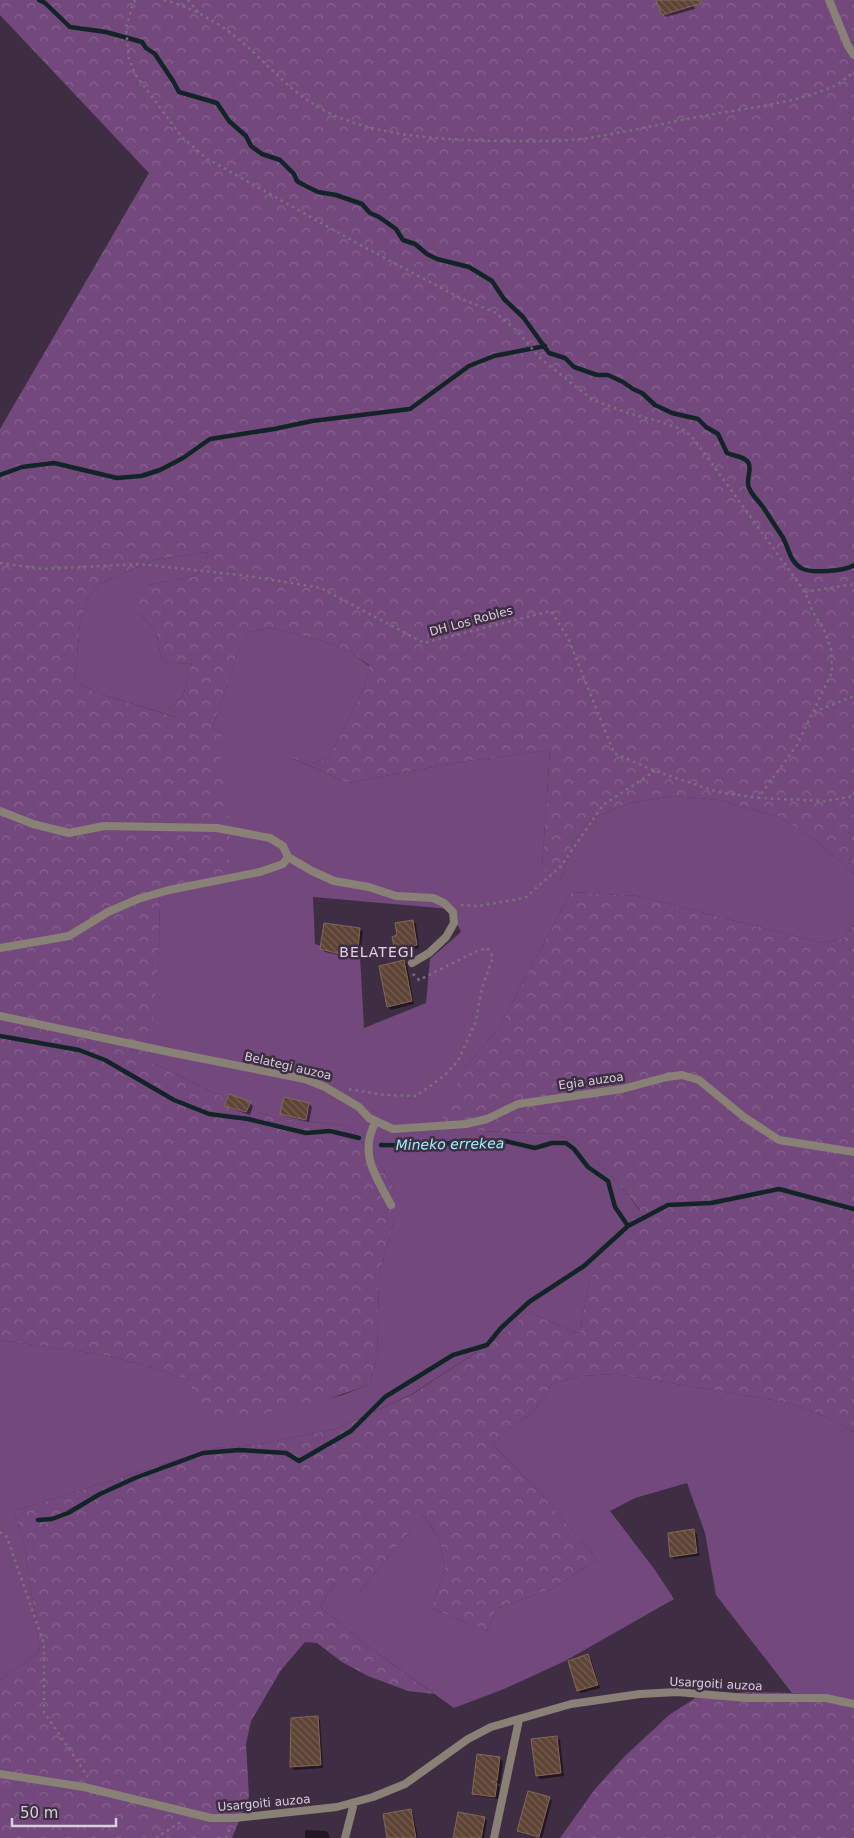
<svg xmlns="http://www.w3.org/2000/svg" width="854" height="1838" viewBox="0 0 854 1838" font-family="'DejaVu Sans',sans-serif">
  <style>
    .grass { fill: #73497d; fill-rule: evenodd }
    .forest { fill: url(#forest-crowns); fill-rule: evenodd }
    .shadow { fill: #0007 }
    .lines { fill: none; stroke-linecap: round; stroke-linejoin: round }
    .stream { stroke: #132426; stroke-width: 4.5 }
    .building { fill: url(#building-back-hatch); stroke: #846858 }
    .path { stroke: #7c6d7f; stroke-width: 2.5; stroke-dasharray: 2.5 4; stroke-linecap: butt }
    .service { stroke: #8a8176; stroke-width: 8 }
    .labels { text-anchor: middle; stroke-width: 5; stroke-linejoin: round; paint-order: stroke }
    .street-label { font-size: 12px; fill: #d9cedb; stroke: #3f2e43 }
    .neighbourhood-label { font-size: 14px; letter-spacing: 1px; fill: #e4cee9; stroke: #3f2e43 }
    .water-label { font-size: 14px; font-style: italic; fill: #97f3fb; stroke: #3f2e43 }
  </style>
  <defs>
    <pattern id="forest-crowns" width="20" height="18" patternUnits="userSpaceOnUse" patternTransform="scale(1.25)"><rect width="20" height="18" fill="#73497d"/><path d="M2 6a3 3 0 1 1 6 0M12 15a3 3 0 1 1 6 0" fill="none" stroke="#86628f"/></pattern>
    <pattern id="building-back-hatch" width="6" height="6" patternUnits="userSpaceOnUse" patternTransform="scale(1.25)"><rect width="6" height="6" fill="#5d4434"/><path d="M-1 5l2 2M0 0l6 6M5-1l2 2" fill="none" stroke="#745e51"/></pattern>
  </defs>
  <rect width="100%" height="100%" fill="#3f2e43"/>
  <path class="grass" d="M208,552l-3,13 -10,11 -47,9 -11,27 19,19 5,27 12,6 19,-1 -9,33 -14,13 7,8 -79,-24 -22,-12 5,-59 8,-24 13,-15 53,-23z
    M270,628l47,11 34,13 18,14 -4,19 -35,71 -15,7 -23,-5 56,25 106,-20 96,-13 -8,119 19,11 13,-40 17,-21 38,-16 45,-7 46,4 59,17 35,22 40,34v53l-11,12 -21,5 -184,-47 -67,-4 -73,138 -34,38 17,63 73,3 21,7 46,45 19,25 -50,67 -11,56 -52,-23 -20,21 -95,62 -76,35 -81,16 -39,3 -202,63 10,31 16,110 -40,28v-340l105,15 39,10 45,15 79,33 75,-18 27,-11 7,-26 2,-82 16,-60v-25l-13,-24 -34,-41 -72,-8 -33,-11 -94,-46 -1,-32 3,1 8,-81 1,-56 61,-129v-32l-9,-3 27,-80 10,-17zM313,897l137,12 11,23 -31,27 -4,44 -62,25 -4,-72 -45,-12z
    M616,1374l169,28 30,10 39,20v269l-62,-8 -76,-98 -11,-62 -18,-50 -52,15 -25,13 45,59 19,29 -109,62 -61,28 -50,19 -92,-66 -42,-35 15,-25 19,11 6,-2 63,-76 16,23 6,32 -14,38 56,23 9,-22 55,-20 46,-29 -50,-60 -54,-55 16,-17 24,-15 19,-29 27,-8z"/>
  <path class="forest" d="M0,0h854v873l-40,-34 -35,-22 -59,-17 -46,-4 -45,7 -38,16 -17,21 -13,40 -19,-11 8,-119 -96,13 -106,20 -60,-27 27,7 15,-7 35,-71 4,-20 -18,-13 -34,-13 -47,-11 -21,4 -10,17 -27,80 9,3v32l9,66 -2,49 -9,-1 -26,11 -33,5 -1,55 -7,81h-4l1,31 94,46 33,11 72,8 34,41 13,24v25l-16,60 -2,82 -7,26c-41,16 -96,33 -140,32 -11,0 -21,-2 -31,-3l-10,-33 -45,-15 -39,-10 -105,-15v-911l149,-256 -149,-158zM208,552l-3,13 -10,11 -47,9 -12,15 1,12 19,19 5,27 12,6 19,-1 -9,33 -14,13 6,8 -78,-24 -22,-12 5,-59 8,-24 13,-15 53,-23z
    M571,892l67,4 184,47 21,-5 11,-12v506l-39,-20 -30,-10 -169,-28 -37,2 -27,8 -19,29 -24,15 -16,17 54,55 50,60 -46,29 -55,20 -9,22 -56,-23 14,-38 -6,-32 -16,-23 -63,76 -6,3 -19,-12 -15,25 42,35 72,52 -26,-3 -40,-15 -26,-14 -25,-19 -12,-1 -24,28 -30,51 -5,23 3,53 -17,41h-232v-158l40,-28 -16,-110 -10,-31 202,-63 39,-3 81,-16 77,-35 94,-62 20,-21 52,23 11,-56 50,-68 -19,-24 -46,-45 -21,-7 -73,-3 -41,-7 24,-56 34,-38z
    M748,1692l44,1 62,8v137h-294l35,-49 29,-32 45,-42 28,-18z"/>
  <path class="shadow" d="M658,0h34l3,9 -29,8 -3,-3z
    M412,921l4,3 3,24 -19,4 -4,-3 3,-13z
    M359,929l4,3 -3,21 -12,-2 -1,6 -22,-5 -4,-3z
    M404,961l3,3 7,40 -23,6 -3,-3z
    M250,1103l3,3 -3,9 -21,-7 -3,-3z
    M309,1104l3,3 -3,15 -24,-6 -3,-3z
    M694,1531l3,3 2,22 -25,3 -3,-3z
    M588,1656l3,3 9,29 -19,5 -3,-3z
    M317,1717l3,3 3,48 -29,2 -3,-3z
    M556,1737l4,3 4,36 -24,3 -3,-3z
    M478,1756l22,2 3,4 -3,22h-3l3,3 -2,12 -21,-3 -4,-3z
    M549,1798l3,3 -10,37 -20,-5 -4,-3z
    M410,1810l3,3 5,25h-30z
    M484,1818l3,3 -3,17h-30z
    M305,1830l21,1 3,3v4h-24z"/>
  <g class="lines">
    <path class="stream" d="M39,0l6,3 25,24 36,5 36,10 4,6 9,6 18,27 6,11 38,11 12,18 17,15 5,10 11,8 18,6 14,14 3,7 5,3 16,8 18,3 26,9 8,9 9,4 17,12 7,11 12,4 12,10 10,5 32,8 23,14 12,18 19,18 26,36 16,5 9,9 23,8h11l15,7 10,7 9,4 13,12 17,8 26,6 8,8 12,7 9,19c6,3 17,3 21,9 5,7 -3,18 1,26 4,9 11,14 16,22 5,8 11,17 17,26 7,11 7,25 19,32 9,6 44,3 53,-3
      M0,475l22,-8 32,-4 63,15 24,-2 19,-6 23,-12 27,-19 64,-10 38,-8 98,-12 59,-43 25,-10 51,-10
      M0,1036l79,14 26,10 69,40 35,14 39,5 58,14 24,-2 29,7
      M381,1145l52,1 22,-4 50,-1 30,7 17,-5h14l8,6 14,18 20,14 7,26 13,19
      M38,1520l14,-1 16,-6 32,-19 35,-16 68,-25 36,-3 47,3 13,8 52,-30 34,-34 68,-42 34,-10 14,-17 28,-26 55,-36 44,-40 40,-21 43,-2 68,-14 75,20"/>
  </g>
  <path class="building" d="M656,0h45l1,3 -40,12z
    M413,920l4,25 -22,5 -3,-13 5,-2 -2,-12z
    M324,923l36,5 -2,22 -13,-2 -1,7 -24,-6z
    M404,960l8,41 -25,6 -8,-41z
    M229,1094l22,8 -5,10 -22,-6z
    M284,1097l25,6 -3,17 -26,-6z
    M694,1529l3,24 -27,4 -2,-24z
    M588,1654l10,31 -21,6 -9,-30z
    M318,1716l3,49 -31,2 1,-49z
    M557,1736l4,37 -25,3 -5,-37z
    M477,1754l23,3 -3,24h-5l5,2 -2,14 -23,-3z
    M528,1791l22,6 -11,40 -22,-6z
    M411,1809l5,29h-29l-4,-24z
    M458,1812l27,5 -4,21h-28z"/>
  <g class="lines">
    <path class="path" d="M164,0c22,5 46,18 64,31 37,27 59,62 103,83 54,24 116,26 174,27 27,0 56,1 83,-3 39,-6 77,-15 115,-22 43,-8 89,-12 129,-29 8,-4 15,-10 22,-15
      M188,0l11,13
      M0,563l43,6 96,-5 110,12 72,12 103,55 127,-32 17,27 46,115 41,18 63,21 40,6 39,-53 35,-73 -1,-23 -7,-19 -11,-18 -8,-20 -111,-153 -10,-9 -23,-8 -33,-9 -35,-13 -52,-41 -24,-28 -21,-18 -34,-14 -100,-53 -156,-88 -24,-21 -47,-63 -6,-15 -3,-31 7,-25 3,-3
      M805,592l49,-8
      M814,712l40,-16
      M758,798l67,3 29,-5
      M461,905l17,1 47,-8 36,-32 42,-61 52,-34
      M349,1089l35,6 32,1 28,-20 14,-15 18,-40 6,-33 11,-31 -6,-9 -10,3 -58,29 -8,-8
      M0,1532l7,5 37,107v68l44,65
      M156,1838l26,-17
      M226,1838l4,-9"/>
    <path class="service" d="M829,0l19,46 6,9
      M0,811l33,13 36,9 35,-7 113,2 53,10 13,8 5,11 -5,7 -23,8 -91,18 -31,9 -30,13 -39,24 -69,12
      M288,857l24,14 22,10 35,6 27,9 37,2 11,5 9,9 1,11 -8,14 -17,16 -17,10
      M0,1016l169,36 136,27 20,8 34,20 10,11 24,11 73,-5 21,-5 31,-15 104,-15 45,-12 15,-2 17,5 45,37 35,23 75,12
      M376,1121c-18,33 0,55 15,84
      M0,1774l84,13 127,31h24l102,-11 36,-10 32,-13 63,-45 23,-12 80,-23 69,-10 37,-2 70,6h79l28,6
      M345,1838l9,-35
      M494,1838l25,-118"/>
  </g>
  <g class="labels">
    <g class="street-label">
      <text transform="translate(471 621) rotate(-15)" y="4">DH Los Robles</text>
      <text transform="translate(288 1066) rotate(13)" y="4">Belategi auzoa</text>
      <text transform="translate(591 1081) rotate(-8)" y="4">Egia auzoa</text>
      <text transform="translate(716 1684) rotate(3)" y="4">Usargoiti auzoa</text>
      <text transform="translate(264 1803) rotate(-5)" y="4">Usargoiti auzoa</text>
    </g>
    <g class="neighbourhood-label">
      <text x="377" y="957">BELATEGI</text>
    </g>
    <g class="water-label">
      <text transform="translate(450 1144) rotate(-1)" y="5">Mineko errekea</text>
    </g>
  </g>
  <path d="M12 1818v8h104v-8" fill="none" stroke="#d9cedb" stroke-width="2.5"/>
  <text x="20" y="1818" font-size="15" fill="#d9cedb" stroke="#3f2e43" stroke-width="4" paint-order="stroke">50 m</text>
</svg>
